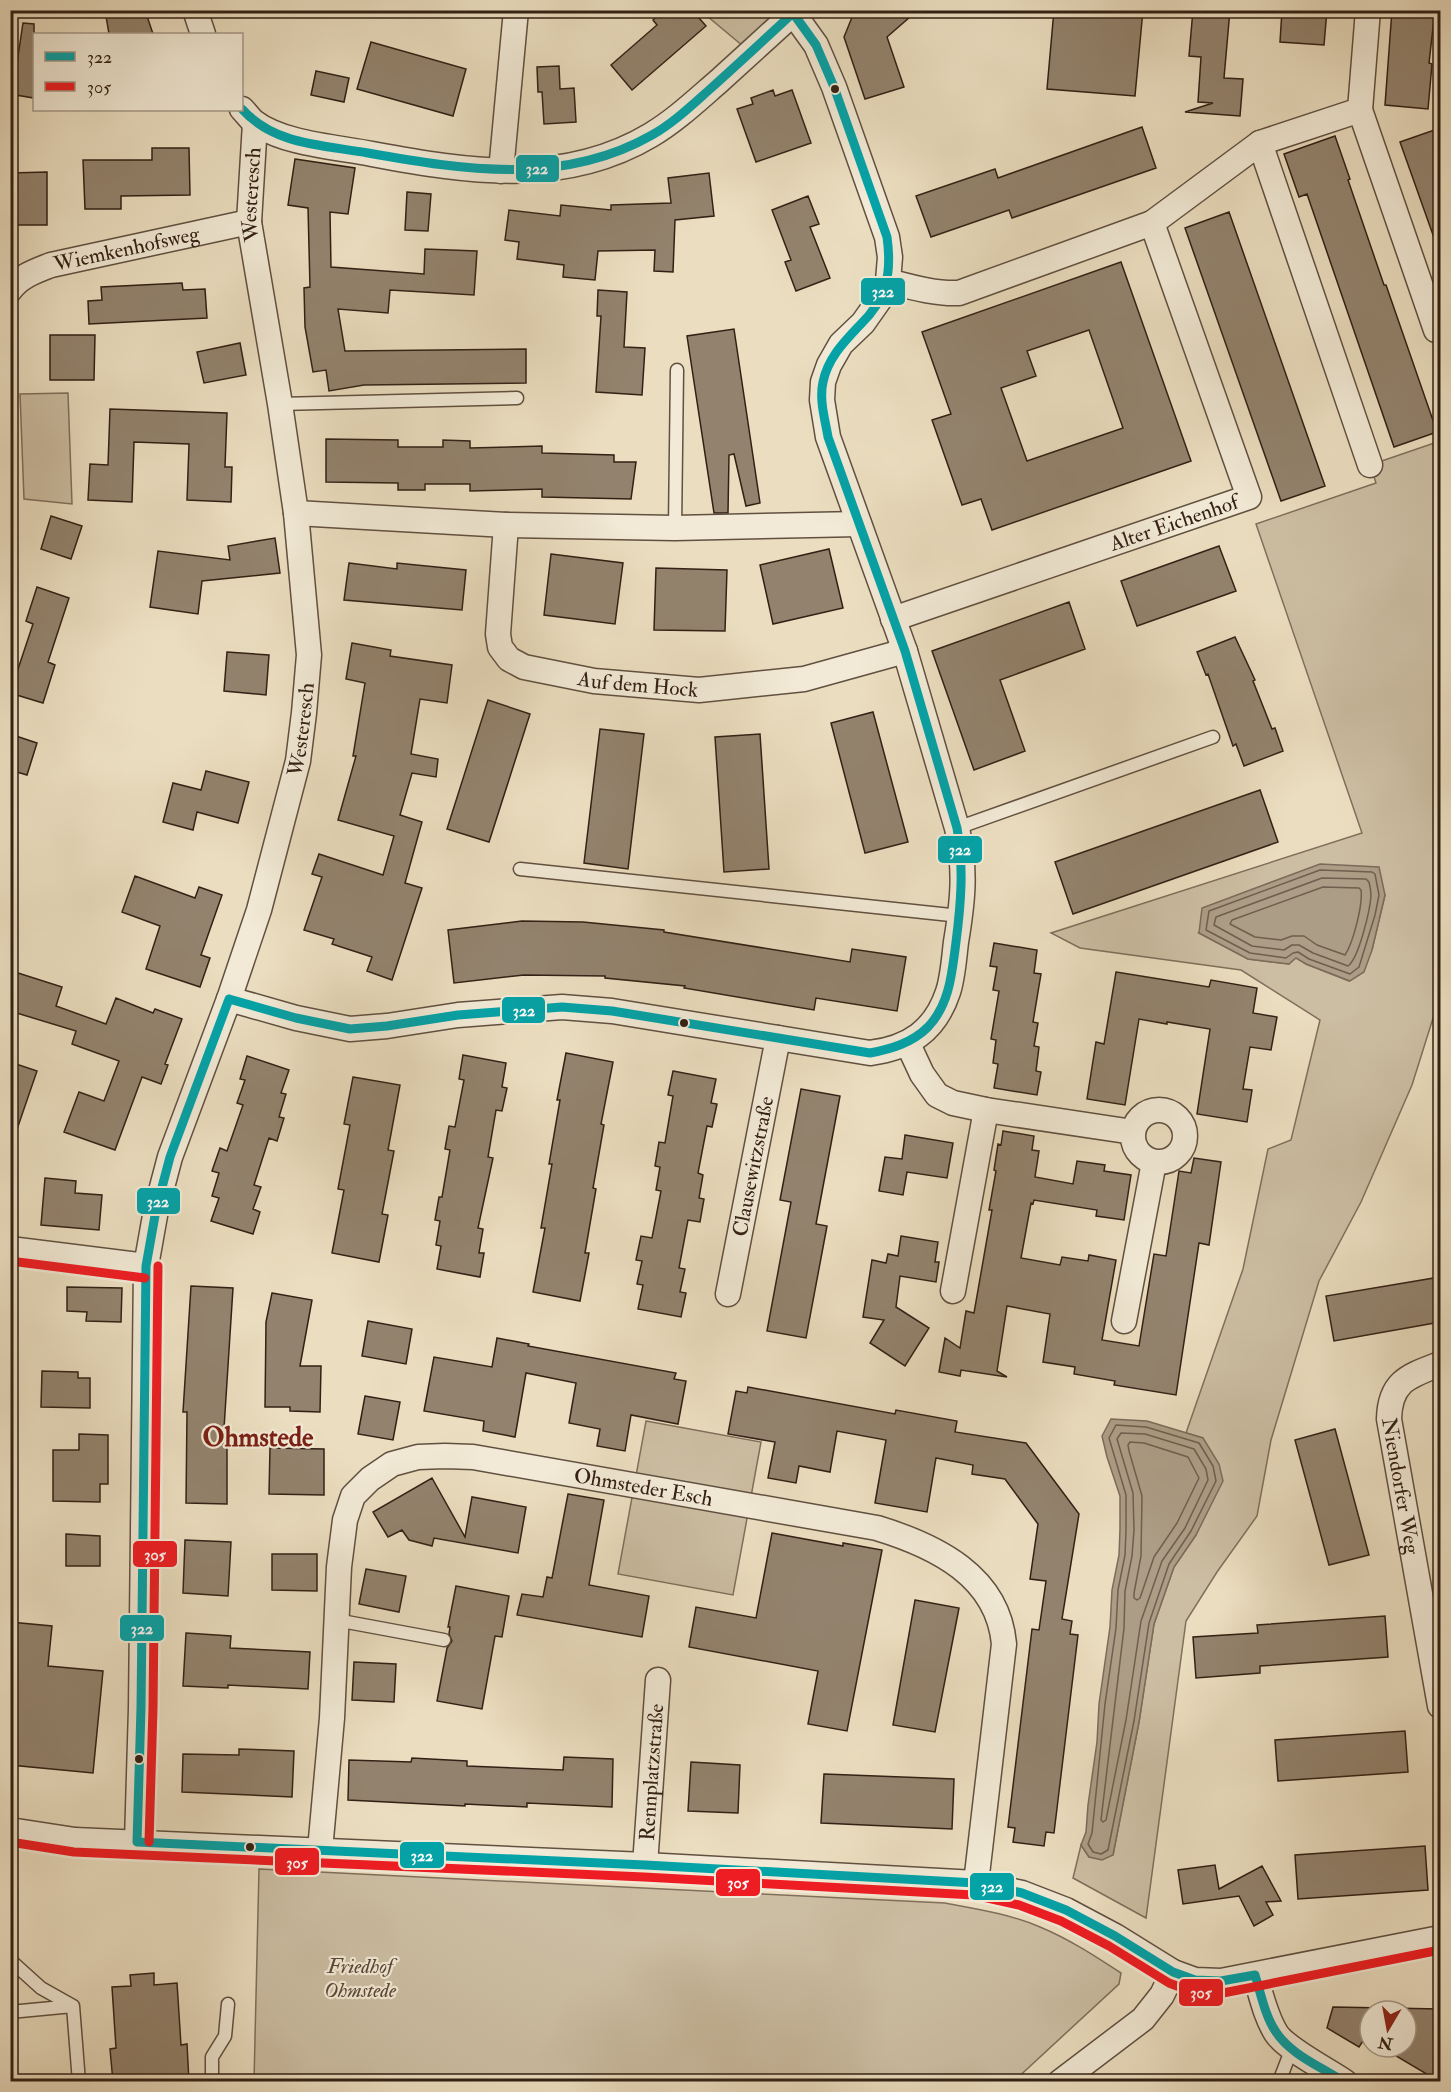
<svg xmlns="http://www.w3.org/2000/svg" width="1451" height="2092" viewBox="0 0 1451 2092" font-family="'IM FELL Double Pica',serif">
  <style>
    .green { fill: #ccbea3; stroke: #806f5c; stroke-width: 1.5; fill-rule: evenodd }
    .water { fill: #ac9d86; stroke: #7c6b59; stroke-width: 1.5 }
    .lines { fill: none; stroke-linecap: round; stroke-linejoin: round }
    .shore { stroke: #705e4e; stroke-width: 1.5 }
    .building { fill: #93836e; stroke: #332015; stroke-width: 1.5; fill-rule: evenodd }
    .service-casing { stroke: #615040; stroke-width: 15 }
    .minor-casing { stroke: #615040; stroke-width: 27 }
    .service { stroke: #f2ead6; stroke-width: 12 }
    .minor { stroke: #f2ead6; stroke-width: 24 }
    .bus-1-casing { stroke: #f2ead6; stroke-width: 14 }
    .bus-2-casing { stroke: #f2ead6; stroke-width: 14 }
    .bus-1 { stroke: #03a3a8; stroke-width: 9 }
    .bus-2 { stroke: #ee1d23; stroke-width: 9 }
    .bus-dot { fill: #332015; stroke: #f2ead6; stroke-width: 2 }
    .labels { text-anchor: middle; stroke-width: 4.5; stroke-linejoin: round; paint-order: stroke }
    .street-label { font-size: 21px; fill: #332015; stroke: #f2ead6 }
    .park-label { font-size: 21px; font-style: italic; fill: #594838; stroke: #f2ead6 }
    .district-label { font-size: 27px; font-weight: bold; fill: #7a1f14; stroke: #f2ead6 }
    .line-badge { stroke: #f2ead6; stroke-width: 2 }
    .badge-label { font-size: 16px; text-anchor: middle; font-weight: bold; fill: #fff }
  </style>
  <rect width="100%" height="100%" fill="#ebdec0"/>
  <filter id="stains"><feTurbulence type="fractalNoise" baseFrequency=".00333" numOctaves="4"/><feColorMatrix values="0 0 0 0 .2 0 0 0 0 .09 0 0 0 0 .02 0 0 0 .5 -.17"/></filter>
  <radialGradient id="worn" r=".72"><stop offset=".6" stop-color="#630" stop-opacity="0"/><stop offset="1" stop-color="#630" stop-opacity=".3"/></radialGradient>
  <path class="green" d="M701,11h81l-39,35z
    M68,393l4,111 -48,-5 -4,-105z
    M1440,441v555l-28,89 -51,117 -42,79 -48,159 -14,76 -40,56 -31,49 -40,297 -73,-40 8,-33 8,12 24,-2 26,-133 15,-98 20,-57 22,-32 7,-97 -17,-5 57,-164 25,-120 23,-9 29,-120 -79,-50 -161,-22 -29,-15 311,-100 -106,-309 120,-41 -6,-18zM1385,895l-13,55 -23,31 -43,-17 -10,-7 -7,7 -41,-5 -49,-26z
    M646,1421l115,21 -28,153 -115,-21z
    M259,1869l686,34c32,6 65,11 95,24 29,12 55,29 81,46l-2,11 -105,97h-760z"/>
  <path class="water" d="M1320,864l59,3 6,28 -13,55 -8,22 -14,9 -44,-17 -10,-6 -7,6 -41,-5 -49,-26 3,-25z
    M1111,1419l36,2 56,17 16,26 4,17 -27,54 -22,32 -20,57 -15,98 -26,133 -11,5 -13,-3 -8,-12 5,-13 2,-27 9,-63 2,-38 11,-77 2,-37 7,-35 1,-26v-33l-13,-39 -5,-21z"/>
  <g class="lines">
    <path class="shore" d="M1320,870l52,2 3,2 4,21 -4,20 -16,52 -9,7 -41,-15 -11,-7 -5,1 -7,5 -36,-5 -44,-23 3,-19z
      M1322,878l44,1 3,3c1,4 2,9 2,14 -1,14 -12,62 -23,70l-35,-13 -14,-8h-7l-8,5 -32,-4 -38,-21 2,-8z
      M1323,887l36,1 2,2c2,15 -8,53 -16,65l-28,-10 -13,-9h-12l-11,4 -26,-3 -25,-13 2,-4z
      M1116,1425l30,2 53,16 14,23 3,15 -25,50 -22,33 -20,59 -15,98 -26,129 -7,4 -8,-2 -5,-8 4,-11 13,-129 11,-76 2,-38 7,-35 1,-25v-35l-17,-57z
      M1121,1433l24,1 49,15 12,20 2,11 -23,48 -23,33 -21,60 -15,99 -20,100 -3,2 -2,-2 23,-192 1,-37 7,-35 2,-26 -1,-37 -16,-54z
      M1130,1442l14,1 44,14 11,21 -22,45 -23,34 -14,41 -3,2 -3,-2v-5l7,-37 1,-60 -13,-45 -1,-6z"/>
  </g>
  <path class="building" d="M105,10h40l8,24h-44z
    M664,10h28l14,16 -74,64 -21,-25 46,-40 -4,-5z
    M855,10h63l-31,27 17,50 -39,12 -21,-62z
    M1054,10h89l-8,86 -88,-7z
    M1193,10h37l-6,68 19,1 -3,37 -55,-4 28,-9 -15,-1 3,-45 -12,-1z
    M1282,10h45l-3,35 -44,-3z
    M1392,10h43l-6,53 3,1 -4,45 -43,-4z
    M23,23l11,1v74l-24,-4v-32l7,1z
    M371,42l95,27 -13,47 -96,-27z
    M559,66l1,23 14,-1 2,34 -32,2 -2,-32h-4l-1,-25z
    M316,71l33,7 -5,24 -33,-7z
    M773,90l2,6 17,-6 19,53 -55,19 -19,-53 16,-5 -2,-6z
    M1142,127l14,41 -144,50 -3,-8 -78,27 -15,-41 79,-27 3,9z
    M1440,128v120l-2,1 -38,-107z
    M1335,136l15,43 -2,1 36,105h2l51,147 -43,15 -87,-253 -8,3 -15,-43z
    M152,148h37l1,47 -69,1v13h-36l-2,-49h69z
    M295,159l60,9 -7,46 -18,-2 1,55 93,7 1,-25 52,2 -3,44 -84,-5 -2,23 -50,-4 7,42 181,-2v34l-162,2 -35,6 -3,-21 -13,2 -8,-45 -1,-39 6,-1 -2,-79 -20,-3z
    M47,172v53h-37v-52z
    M709,173l5,43 -39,4 -2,52 -19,-1 1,-21 -57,1 -3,29 -32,-3 1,-12 -47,-6 2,-17 -14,-2 4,-30 51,6 1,-11 50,5v-5l60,-2 -3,-25z
    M407,192l24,2 -3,37 -23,-1z
    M808,196l11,28 -9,3 20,51 -34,13 -11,-29 6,-2 -19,-50z
    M1229,212l96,274 -44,15 -96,-273z
    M1121,262l70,199 -199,69 -11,-31 -19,6 -30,-85 19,-6 -29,-82zM1089,330l34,98 -96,33 -26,-73 35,-12 -9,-25z
    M182,283l1,7 22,-1 2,29 -118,6 -1,-23 14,-1 -1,-13z
    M598,290l29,2 -3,55 21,1 -3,47 -46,-3 5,-76h-4z
    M734,329l26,174 -14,3 -12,-52 -5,1 -1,58h-14l-27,-177z
    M50,335h45l-1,45h-44z
    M240,343l6,32 -42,8 -7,-31z
    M110,409l117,4 -2,54h7l-1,35 -44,-2 2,-56 -55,-2 -2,60 -44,-2 2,-36 18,1z
    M326,439l72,1v7h45v-7l27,1v7l72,-2v7l72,2v7h22l-5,37 -89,-2v-8l-72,2v-7h-45v6h-27v-7l-72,-1z
    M51,516l31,10 -11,33 -30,-10z
    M275,538l5,35 -78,8 -4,33 -48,-7 8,-56 72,9 -2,-14z
    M1219,546l17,45 -99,35 -16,-45z
    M829,549l14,59 -70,16 -13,-59z
    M551,554l72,9 -8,61 -71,-9z
    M349,563l48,6v-6l69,7 -4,40 -118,-10z
    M656,568l71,2 -2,61 -71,-1z
    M37,587l32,11 -21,64 7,3 -12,38 -33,-10 23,-69 -7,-3z
    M1069,602l16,47 -85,31 25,71 -51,19 -42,-119z
    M1235,637l20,43 -2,1 19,48 3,-1 8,23 -39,15 -8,-22 -3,2 -25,-72 -2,1 -9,-23z
    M352,643l39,7 -1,6 62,9 -5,38 -27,-4 -9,55 27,5 -2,18 -24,-4 -12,42 22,7 -17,61 17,5 -30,92 -25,-9 5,-14 -40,-13 2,-5 -30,-9 18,-53 -10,-3 7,-20 64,21 11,-39 -56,-16 18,-64h-3l12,-73 -19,-4z
    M227,652l42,3 -3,40 -42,-4z
    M488,700l42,14 -41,128 -42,-13z
    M873,712l35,130 -43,11 -34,-130z
    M600,729l44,5 -16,135 -44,-6z
    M10,734l27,9 -10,32 -17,-5z
    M760,734l9,135 -45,3 -9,-135z
    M206,771l43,11 -11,41 -41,-11 -4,18 -30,-8 10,-39 28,7z
    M1260,790l18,52 -205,72 -18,-52z
    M135,876l60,22 4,-11 23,8 -21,60 9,3 -10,29 -54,-18 14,-43 -38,-14z
    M522,921l61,1 81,8v2l186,30 2,-13 54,8 -9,54 -81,-13 -2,12 -130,-22 1,-2 -80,-8v-2l-81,-1 -70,8 -6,-53z
    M994,943l43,7 -3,23 7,1 -8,48 5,1 -4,23 5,1 -3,24 5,1 -4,23 -43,-7 4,-24 -5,-1 3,-23 -5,-1 8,-48 -6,-1 4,-23 -7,-1z
    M1116,972l93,15 2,-7 46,8 -4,25 24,4 -6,33 -21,-3 -7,42 9,1 -5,32 -50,-8 13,-85 -43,-7v2l-28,-5 -14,86 -38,-6 9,-57 8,2z
    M18,973l44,14 -6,19 50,18 10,-26 37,15 2,-4 27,10 -17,45 3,1 -7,19 -19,-7 -27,73 -51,-18 15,-40 25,9 15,-40 -47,-17 4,-13 -66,-20v-16z
    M566,1053l47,9 -12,62 3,1 -11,63 3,1 -11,64h4l-9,48 -47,-9 12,-64h-4l11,-64h-3l11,-64h-3z
    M463,1055l43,8 -4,24 5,1 -5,23 -6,-1 -8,47 5,1 -15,70 5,1 -4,24h5l-4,24 -43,-8 4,-23 -5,-1 4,-24 -5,-1 4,-23h3l8,-47 -5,-1 4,-23 6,1 9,-47 -5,-1z
    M247,1056l42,14 -8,23 5,1 -7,23 5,1 -7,23 -8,-3 -15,47 7,2 -8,22 7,3 -7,22 -42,-13 8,-23 -7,-2 7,-23 -7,-2 8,-23 7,3 16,-46 -6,-2 8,-23 -5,-1z
    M10,1062l27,9 -23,67h-4z
    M673,1071l43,8 -5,24 6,1 -5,23 -5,-1 -9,47 5,2 -4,23 5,1 -4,23 -12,-2 -9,48 6,1 -5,23 6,1 -5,24 -43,-8 5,-24 -6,-1 5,-23 -6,-1 5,-24 11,2 9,-47 -5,-1 4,-23 -5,-1 4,-24 6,1 8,-47 -5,-1z
    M353,1077l47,8 -12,65 6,1 -12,63 6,1 -9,47 -47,-9 12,-63 -6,-1 12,-64 -6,-1z
    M801,1089l39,7 -24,128 11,2 -21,112 -39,-7 24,-129 -11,-2z
    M1003,1131l31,5 -2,14 7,1 -4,26 38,7 4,-23 28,4 -1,6 27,4 -7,45 -28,-4 1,-6 -63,-10 -1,4 -2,-1 -10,55 39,7 2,-8 26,4 1,-6 27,5 -14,80 37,6 15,-92 12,2 13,-85 12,2 3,-15 27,4 -12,83 -10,-2 -23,152 -62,-10 1,-4 -41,-7 1,-7 -32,-5 7,-48 -43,-8 -10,65 10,6 -46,-7 -1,6 -21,-4 6,-34 15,10 6,-37 8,2 18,-103h-3l7,-39 -2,-1 4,-26 3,1z
    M905,1135l48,8 -6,35 -40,-6 -4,23 -24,-4 6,-34 17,2z
    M45,1178l31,3 -1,12 27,2 -3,35 -58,-5z
    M901,1236l37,6 -3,20h4l-3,20 -36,-6 -4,31 33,21 -24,38 -35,-23 14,-23 -21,-3 9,-57 14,3 2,-9 10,2z
    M1440,1277v45l-106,19 -8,-45z
    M191,1286l42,2 -10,156h4v60l-41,-1 1,-91h-4z
    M67,1287l55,1 -1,34 -35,-1 1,-9 -20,-1z
    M272,1293l40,7 -12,66h21l-1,46 -30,-1v-4h-25l1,-85z
    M368,1321l44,8 -6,35 -44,-8z
    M497,1338l32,6 -1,2 148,27 -2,6 12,2 -8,43 -47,-9 -6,36 -28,-5 3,-17 -31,-6 7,-40 -50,-10 -11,64 -32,-6 1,-10 -60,-10 10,-54 58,10z
    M42,1371l36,1v6h12v30l-49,-1z
    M748,1387l147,27 1,-4 61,11 -2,11 71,11 53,71 -17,105 10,2 -2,13 8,1 -24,198 -8,-1 -2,14 -31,-4 2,-14 -7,-1 24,-198 7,1 7,-49 -16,-2 8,-55 -33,-45 -33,-5 1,-9 -37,-7 -9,54 -52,-9 11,-63 -49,-9 -7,41 -31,-6 -3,17 -28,-5 7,-36 -47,-8 8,-43 11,2z
    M365,1396l35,6 -7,38 -35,-6z
    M1335,1429l34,126 -40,10 -34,-125z
    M79,1434l29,1v49h-8v18l-47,-1v-51h26z
    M270,1448l54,1v46l-55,-1z
    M432,1478l33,59 7,-40 54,10 -8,46 -84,-15 -2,8 -23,-6 -7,-10 -14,7 -15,-25z
    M568,1494l36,6 -15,85 60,11 -7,41 -125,-22 5,-21 21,3 4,-20 5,1z
    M772,1533l71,13v-3l39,7 -35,181 -39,-7 10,-53 -129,-24 7,-40 60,11z
    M66,1534l34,2v30h-34z
    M185,1540l46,2 -3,54 -45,-3z
    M272,1554h45v37l-45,-1z
    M366,1569l40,7 -7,36 -40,-8z
    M456,1586l53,10 -7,41 -7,-1 -13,73 -45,-8 10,-53 5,-7 -3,-7 1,-7h-2z
    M915,1600l44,8 -24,124 -42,-7z
    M1385,1616l3,41 -128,9v7l-64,5 -3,-41 65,-4 -1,-8z
    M10,1622l42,4 -4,40 55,5 -10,102 -83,-8z
    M186,1633l45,3 -1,12 80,4 -2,37 -80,-4v3l-45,-2z
    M354,1662l42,2 -2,38 -42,-2z
    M1405,1731l3,41 -130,9 -3,-41z
    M239,1749l55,2 -2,46 -110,-5 1,-38 56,1z
    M564,1757l49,2 -1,48 -85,-4v4l-62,-3v2l-117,-6 1,-40 62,2 1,-4 55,3v5l96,4z
    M691,1762l49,3 -2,48 -50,-2z
    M824,1774l130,5 -2,50 -131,-6z
    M1425,1846l3,44 -130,9 -3,-44z
    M1215,1865l4,24 43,-23 19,35 -15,1 7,13 -19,11 -15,-30 -56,8 -5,-34z
    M154,1973v12l23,-2 4,62 6,-1 2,38h-76l-3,-33 6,-1 -4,-61 19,-1 -1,-11z
    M1333,2007l107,2v73l-59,-35h25v-36h-36v30l-5,-3 -6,9 -32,-19z"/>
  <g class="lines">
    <g class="service-casing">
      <path id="service" d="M280,404l237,-6
        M675,528l2,-158
        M957,828l256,-91
        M520,869l440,47
        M336,1620l108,20
        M10,1960l31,28 32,18 6,76
        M10,2012l63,-6
        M212,2082v-25l13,-21 3,-32
        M1279,2082l13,-34"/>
    </g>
    <g class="minor-casing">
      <g id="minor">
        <path d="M195,10l8,24"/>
        <path d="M242,109c4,4 8,10 12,13 29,22 83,25 118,32 96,18 192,33 279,-19 25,-15 46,-35 68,-54 26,-24 52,-47 78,-71"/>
        <path d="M1360,110l76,220"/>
        <path d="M1260,143l110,322"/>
        <path d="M501,171l15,-161"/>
        <path d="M888,281c23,6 47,13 71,12l193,-70"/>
        <path id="s1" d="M10,290c10,-14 26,-19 41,-25l198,-43"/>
        <path d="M296,513l210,12 169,3 184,-4"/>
        <path id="s2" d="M506,525l-8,109 2,13 9,12 15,8 70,14 105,9 105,-11 101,-28"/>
        <path id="s3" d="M893,619l356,-122 -97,-274 108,-80 100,-33 8,-100"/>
        <path d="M229,999l67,19 54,11 37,-3 71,-11 104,-8 50,4 258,42c39,-5 65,-22 78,-61 5,-15 6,-34 8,-50 7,-42 10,-71 1,-114l-52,-177 -77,-214 -6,-37 1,-18 6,-17 12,-21 22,-21 19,-27 6,-15 2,-24 -3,-20 -53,-150 -18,-42 -23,-32"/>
        <path d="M908,1044l14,30 15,21 16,8 33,7 147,22"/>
        <circle cx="1159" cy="1136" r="26"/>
        <path d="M10,1249l136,17"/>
        <path d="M953,1291l33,-181"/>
        <path id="s4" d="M728,1294l50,-256"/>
        <path d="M1124,1321l30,-159"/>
        <path id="s5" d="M1440,1364c-31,12 -50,17 -51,55l51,287"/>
        <path d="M10,1830l65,10 570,25 331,18 46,10 44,17 49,26 58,36 22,8 26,1 219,-43"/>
        <path id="s6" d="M137,1842l4,-134 5,-442 10,-56 14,-53 59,-158 30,-89 39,-149 6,-48 5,-58 -13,-142 -16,-109 -31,-182 6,-99"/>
        <path id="s7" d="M320,1850l12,-132 7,-151 6,-47 8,-24 17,-17 22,-15 26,-7 27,-1 28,1 404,71c59,18 121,48 127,116l-28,239"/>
        <path id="s8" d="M645,1865l13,-185"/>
        <path d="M1255,1975c6,19 10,40 21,58 10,16 52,37 69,49"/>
        <path d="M1060,2082l83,-63 19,-24 11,-23"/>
      </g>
    </g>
    <use href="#service" class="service"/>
    <use href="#minor" class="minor"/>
    <g class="bus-1-casing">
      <path id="bus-1" d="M242,109c32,36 81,36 126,44 96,17 195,33 284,-18 21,-12 39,-29 57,-45 28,-25 56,-51 84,-77
        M229,999l67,19 54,11 37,-3 71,-11 104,-8 50,4 258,42c21,-4 42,-10 58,-26 22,-23 24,-55 28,-85 5,-39 8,-75 1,-114l-52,-177 -77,-214c-3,-18 -9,-37 -5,-55 5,-24 21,-40 37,-57 27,-26 32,-52 27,-88l-53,-150 -18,-42 -23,-32
        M137,1842l508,23 331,18 46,10 44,17 49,26 58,36 22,8 26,1 34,-6
        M137,1842l4,-134 5,-442 10,-56 14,-53 59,-158
        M1255,1975c6,19 10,41 21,57 15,23 46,35 68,50"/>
    </g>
    <g class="bus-2-casing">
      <path id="bus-2" d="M10,1261l135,17
        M10,1842l64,10 570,25 330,18 45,10 42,16 48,25 60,37 24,9 30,1 217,-43
        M149,1842l4,-134 5,-442"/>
    </g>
    <use href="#bus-1" class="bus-1"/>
    <use href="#bus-2" class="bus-2"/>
  </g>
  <g class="bus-dot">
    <circle cx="835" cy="89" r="5"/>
    <circle cx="684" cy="1023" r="5"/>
    <circle cx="139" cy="1759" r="5"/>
    <circle cx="250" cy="1847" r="5"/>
  </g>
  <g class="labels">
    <g class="street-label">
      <text dy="7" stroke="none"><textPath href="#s6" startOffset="1676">Westeresch</textPath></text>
      <text dy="7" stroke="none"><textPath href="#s1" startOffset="126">Wiemkenhofsweg</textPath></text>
      <text dy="7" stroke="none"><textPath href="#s3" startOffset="297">Alter Eichenhof</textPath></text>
      <text dy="7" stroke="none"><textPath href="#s2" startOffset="270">Auf dem Hock</textPath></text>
      <text dy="7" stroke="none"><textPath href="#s6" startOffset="1136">Westeresch</textPath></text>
      <text dy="7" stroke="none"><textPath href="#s4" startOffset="130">Clausewitzstraße</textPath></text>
      <text dy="7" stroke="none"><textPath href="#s5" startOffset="150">Niendorfer Weg</textPath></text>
      <text dy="7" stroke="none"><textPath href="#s7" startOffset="662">Ohmsteder Esch</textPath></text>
      <text dy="7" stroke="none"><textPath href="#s8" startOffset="93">Rennplatzstraße</textPath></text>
    </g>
    <g class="park-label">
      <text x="360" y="1973">Friedhof<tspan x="360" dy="24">Ohmstede</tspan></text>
    </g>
    <g class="district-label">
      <text x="258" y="1446">Ohmstede</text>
    </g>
  </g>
  <g class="line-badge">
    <rect x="515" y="154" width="45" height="29" rx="6" fill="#03a3a8"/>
    <rect x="860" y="277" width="46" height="29" rx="6" fill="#03a3a8"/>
    <rect x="937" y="835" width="46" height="29" rx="6" fill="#03a3a8"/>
    <rect x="501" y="996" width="45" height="28" rx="6" fill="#03a3a8"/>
    <rect x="136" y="1187" width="45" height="28" rx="6" fill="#03a3a8"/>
    <rect x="132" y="1540" width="46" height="28" rx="6" fill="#ee1d23"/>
    <rect x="119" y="1614" width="46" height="28" rx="6" fill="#03a3a8"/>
    <rect x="399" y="1841" width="46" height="28" rx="6" fill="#03a3a8"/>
    <rect x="274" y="1847" width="46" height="29" rx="6" fill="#ee1d23"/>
    <rect x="715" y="1868" width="46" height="29" rx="6" fill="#ee1d23"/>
    <rect x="969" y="1872" width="46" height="29" rx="6" fill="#03a3a8"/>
    <rect x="1178" y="1978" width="46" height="29" rx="6" fill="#ee1d23"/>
  </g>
  <g class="badge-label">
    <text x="537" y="174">322</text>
    <text x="883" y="297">322</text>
    <text x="960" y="855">322</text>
    <text x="524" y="1016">322</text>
    <text x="158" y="1207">322</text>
    <text x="155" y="1560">305</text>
    <text x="142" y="1634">322</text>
    <text x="422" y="1861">322</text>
    <text x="297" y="1868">305</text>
    <text x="738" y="1888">305</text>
    <text x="992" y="1892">322</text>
    <text x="1201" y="1998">305</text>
  </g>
  <rect width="1451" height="2092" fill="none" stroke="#ebdec0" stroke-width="36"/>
  <rect x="12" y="12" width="1427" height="2068" fill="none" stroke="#332015" stroke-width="3"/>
  <rect x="18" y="18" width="1415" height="2056" fill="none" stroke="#332015" stroke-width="1.5"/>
  <rect x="33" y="33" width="210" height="78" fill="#f2ead6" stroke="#a69989" stroke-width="1.5"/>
  <rect x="45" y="52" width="30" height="9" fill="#03a3a8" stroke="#a69989" stroke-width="1.5"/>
  <text x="87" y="63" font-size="18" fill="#332015">322</text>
  <rect x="45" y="82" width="30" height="9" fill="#ee1d23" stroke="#a69989" stroke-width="1.5"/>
  <text x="87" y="93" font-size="18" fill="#332015">305</text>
  <g transform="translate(1388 2029) rotate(190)"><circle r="28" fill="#f2ead6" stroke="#a69989" stroke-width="1.5"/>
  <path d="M0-4.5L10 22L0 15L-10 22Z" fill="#8f2418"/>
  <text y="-9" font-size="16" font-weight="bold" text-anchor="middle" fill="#332015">N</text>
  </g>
  <rect width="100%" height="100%" filter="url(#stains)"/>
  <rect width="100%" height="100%" fill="url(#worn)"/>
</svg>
